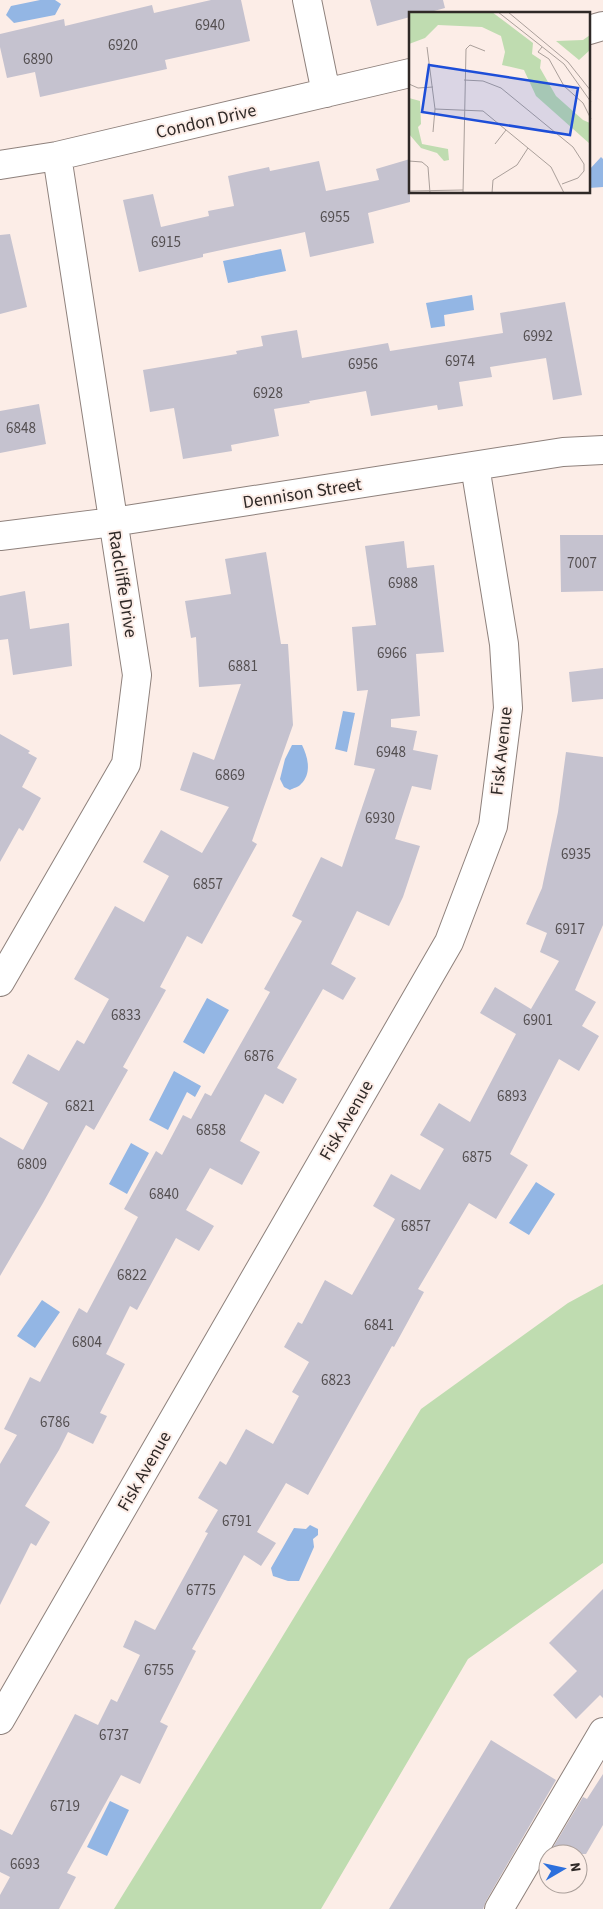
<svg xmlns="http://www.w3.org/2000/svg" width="603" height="1909" viewBox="0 0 603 1909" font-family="'Source Sans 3',sans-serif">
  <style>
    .green { fill: #bfdcb0 }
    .water { fill: #93b6e4 }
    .building { fill: #c5c2cf }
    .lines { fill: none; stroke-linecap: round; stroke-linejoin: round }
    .minor-casing { stroke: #8e817c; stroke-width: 30 }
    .minor { stroke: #fff; stroke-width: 28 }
    .labels { text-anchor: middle; stroke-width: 4; stroke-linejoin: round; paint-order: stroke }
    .number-label { font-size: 15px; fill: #544f51 }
    .street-label { font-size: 18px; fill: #2f2927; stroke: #fcede7 }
    .inset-road { fill: none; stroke: #aa9f9a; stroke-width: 1 }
    .view { fill: #1d4ed8; fill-opacity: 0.15; stroke: #1d4ed8; stroke-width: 2.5 }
    .inset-edge { fill: none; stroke: #2f2927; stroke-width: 2.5 }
  </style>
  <rect width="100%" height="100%" fill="#fcede7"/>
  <path class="green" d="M603,1284v279l-135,96 -147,250h-207l159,-257 148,-243 147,-106z"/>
  <path class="water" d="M40,0h15l6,4 -6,11 -41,8 -8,-8 5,-9z
    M601,157l2,2v28l-14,1v-18z
    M281,249l5,22 -58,12 -5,-22z
    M472,295l2,15 -30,5 1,11 -14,2 -5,-25z
    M343,711l12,2 -8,39 -12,-3z
    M292,745h10c6,12 10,28 -1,39 -2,3 -8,4 -11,6l-6,-3 -4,-8 5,-20z
    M207,998l22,12 -25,44 -21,-12z
    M174,1071l27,15 -6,11 -8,-5 -19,38 -19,-10z
    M131,1143l18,10 -22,41 -18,-10z
    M536,1182l19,12 -26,41 -20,-12z
    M42,1300l18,12 -25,36 -18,-12z
    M310,1525l8,4v6l-5,4 1,8 -15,34h-11l-15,-5 -2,-8 23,-40 12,1z
    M110,1801l19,9 -22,46 -20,-9z"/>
  <path class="building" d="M211,0h30l9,41 -85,19 2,9 -127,28 -5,-25 -28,6 -7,-31v-13l64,-15 1,7 87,-21 2,8z
    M370,0h73l2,8 -22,6h-13v3l-33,9z
    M410,159v43l-42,11 6,30 -64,14 -5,-25 -102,22v3l-64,15 -16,-72 30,-6 8,33 48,-11 -1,-5 26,-5 -6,-30 41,-9 1,4 49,-10 7,30 53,-11 -3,-11z
    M10,234l17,73 -27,7v-79z
    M565,302l17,93 -29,5 -7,-42 -56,9 2,10 -33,5 4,24 -25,4 -1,-5 -66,11 -5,-25 -57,10 1,2 -36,6 5,27 -48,9 1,6 -49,8 -9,-51 -24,4 -7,-42 94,-16 -1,-3 27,-5 -2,-10 36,-6 5,28 86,-15 2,8 113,-18 -3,-20z
    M39,404l7,40 -46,9v-42z
    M560,535h43v56l-42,1z
    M404,541l3,27 27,-3 10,87 -28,2 4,62 -29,3v8l26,4 -4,19 25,5 -7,35 -19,-4 -17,53 25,7 -17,51 -14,29 -32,-15 -26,53 25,14 -13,22 -20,-11 -46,79 20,11 -14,25 -18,-10 -25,47 20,11 -18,33 -32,-17 -24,42 28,16 -15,25 -23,-13 -39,72 -7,-4 -24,48 19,10 -25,49 7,3 -14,28 -25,-12 -9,18 -34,56 25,16 -14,24 -5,-3 -31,62v-141l17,-29 -13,-6 26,-52 10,5 39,-74 8,5 51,-96 -14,-8 32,-58 6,4 21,-40 8,4 14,-26 6,3 59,-104 -6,-3 38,-68 -10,-5 29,-59 21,10 33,-98 -21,-4 14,-75 -11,1 -5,-64 24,-2 -11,-79z
    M266,552l15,92h7l5,81 -41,116 5,3 -55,100 -15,-8 -27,51 6,3 -43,77 5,3 -34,60 -8,-5 -43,78 -43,73v-139l23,13 25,-47 -36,-20 16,-29 31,17 18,-31 7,4 25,-45 -35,-20 41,-73 29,16 25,-46 -26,-14 18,-32 41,23 27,-46 -49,-17 13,-38 21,8 27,-76 -42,3 -3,-50 -5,1 -6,-37 46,-7 -6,-35z
    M25,591l5,38 39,-6 3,43 -59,9 -5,-36 -8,1v-44z
    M603,668v31l-31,3 -3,-30z
    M0,734l30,17 -2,2 9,5 -15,29 19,11 -18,33 -4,-3 -19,34z
    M566,752l37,5v168l-28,65 21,12 -14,24 17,10 -20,35 -20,-12 -49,95 18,11 -32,54 -27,-16 -51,86 6,3 -30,55 -2,-1 -84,149 -22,-12 -29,49 19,11 -15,23 -17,-11 -52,94 4,2 -36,71 8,4 -28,58 -19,-9 -54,98 9,4 -17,32h-59v-14l10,-18 -10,-5v-43l12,6 63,-121 23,11 13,-26 6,3 23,-47 -17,-8 12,-27 20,10 53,-97 -3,-1 13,-22 -20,-12 22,-37 6,4 20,-36 27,15 26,-48 -7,-4 17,-30 -25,-15 14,-25 4,2 23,-44 27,15 43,-76 -22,-13 18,-32 29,16 24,-41 -24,-14 19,-32 31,19 46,-88 -36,-21 15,-26 36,22 28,-48 -19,-9 7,-19 -21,-9 16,-36 16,-76z
    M603,1589v109l-3,-3 -24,24 -23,-24 24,-24 -28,-28z
    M491,1740l65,40 -70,121 -3,8h-94z
    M603,1774v51l-17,29h-37l34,-57 4,2z"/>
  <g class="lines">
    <g class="minor-casing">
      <path id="minor" d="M307,0l19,93
        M589,30l14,-4
        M0,165l57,-9 353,-83
        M0,536l113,-14 450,-70 40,-2
        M0,982l126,-218 11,-89 -80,-519
        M0,1720l449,-778 44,-116 15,-118 -4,-64 -29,-178
        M499,1909l104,-177"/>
    </g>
    <use href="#minor" class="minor"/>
  </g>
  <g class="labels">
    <g class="number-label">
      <text x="210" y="30">6940</text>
      <text x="123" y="50">6920</text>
      <text x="38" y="64">6890</text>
      <text x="335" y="222">6955</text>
      <text x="166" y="247">6915</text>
      <text x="538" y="341">6992</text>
      <text x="460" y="366">6974</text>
      <text x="363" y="369">6956</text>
      <text x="268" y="398">6928</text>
      <text x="21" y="433">6848</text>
      <text x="582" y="568">7007</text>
      <text x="403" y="588">6988</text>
      <text x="392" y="658">6966</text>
      <text x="243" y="671">6881</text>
      <text x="391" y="757">6948</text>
      <text x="230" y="780">6869</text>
      <text x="380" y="823">6930</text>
      <text x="576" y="859">6935</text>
      <text x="208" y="889">6857</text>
      <text x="570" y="934">6917</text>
      <text x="126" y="1020">6833</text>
      <text x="538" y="1025">6901</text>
      <text x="259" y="1061">6876</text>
      <text x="512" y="1101">6893</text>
      <text x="80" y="1111">6821</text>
      <text x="211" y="1135">6858</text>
      <text x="477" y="1162">6875</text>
      <text x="32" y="1169">6809</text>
      <text x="164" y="1199">6840</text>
      <text x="416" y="1231">6857</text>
      <text x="132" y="1280">6822</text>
      <text x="379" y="1330">6841</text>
      <text x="87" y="1347">6804</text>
      <text x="336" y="1385">6823</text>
      <text x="55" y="1427">6786</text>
      <text x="237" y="1526">6791</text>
      <text x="201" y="1595">6775</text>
      <text x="159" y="1675">6755</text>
      <text x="114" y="1740">6737</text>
      <text x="65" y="1811">6719</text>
      <text x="25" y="1869">6693</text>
    </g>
    <g class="street-label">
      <text transform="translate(206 121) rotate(-13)" y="6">Condon Drive</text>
      <text transform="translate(302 493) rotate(-9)" y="6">Dennison Street</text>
      <text transform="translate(123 584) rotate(81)" y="6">Radcliffe Drive</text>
      <text transform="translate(501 751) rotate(-84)" y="6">Fisk Avenue</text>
      <text transform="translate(346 1120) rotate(-60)" y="6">Fisk Avenue</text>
      <text transform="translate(144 1471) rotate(-60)" y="6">Fisk Avenue</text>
    </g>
  </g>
  <g transform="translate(409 12)">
    <rect width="181" height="181" fill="#fcede7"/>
    <path d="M0,0h83l41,31 -1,11 9,6 -1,8 16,28 27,24 7,3v21l-54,-48 -12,-26 -22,-5 3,-13 -4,-16 -19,-9 -44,-2 -13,13 -16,6zM181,23v15l-11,10 -23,-19 27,-1zM0,86l11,3 1,23 -3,3 4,17 26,5 1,11 -5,1 -7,-8 -16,-5 -12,-14z" fill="#bfdcb0"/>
    <path class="inset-road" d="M89,0l66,52 27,38M99,0l60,50 23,29M18,35l8,62 -2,23M133,35l-4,5 11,7 15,27 19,17 8,16M55,68l19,1 18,7 72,59 11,17v7l-6,7 -16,6M0,72l9,4 15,-1M26,97l48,2 68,56 13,26M86,132l11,-14M0,149l13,1 6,5 2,26M0,179l54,-1M54,181l3,-144 4,-4 15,6M83,181l1,-13 24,-15 11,-17"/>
    <path class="view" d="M20,53l149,23 -8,47 -148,-23z"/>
    <rect width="181" height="181" class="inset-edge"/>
  </g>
  <g transform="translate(563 1869) rotate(81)"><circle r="24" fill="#fcede7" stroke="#aa9f9a"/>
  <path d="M0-4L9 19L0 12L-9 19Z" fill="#2d70dd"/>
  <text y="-8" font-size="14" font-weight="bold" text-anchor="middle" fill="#2f2927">N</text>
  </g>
</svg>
